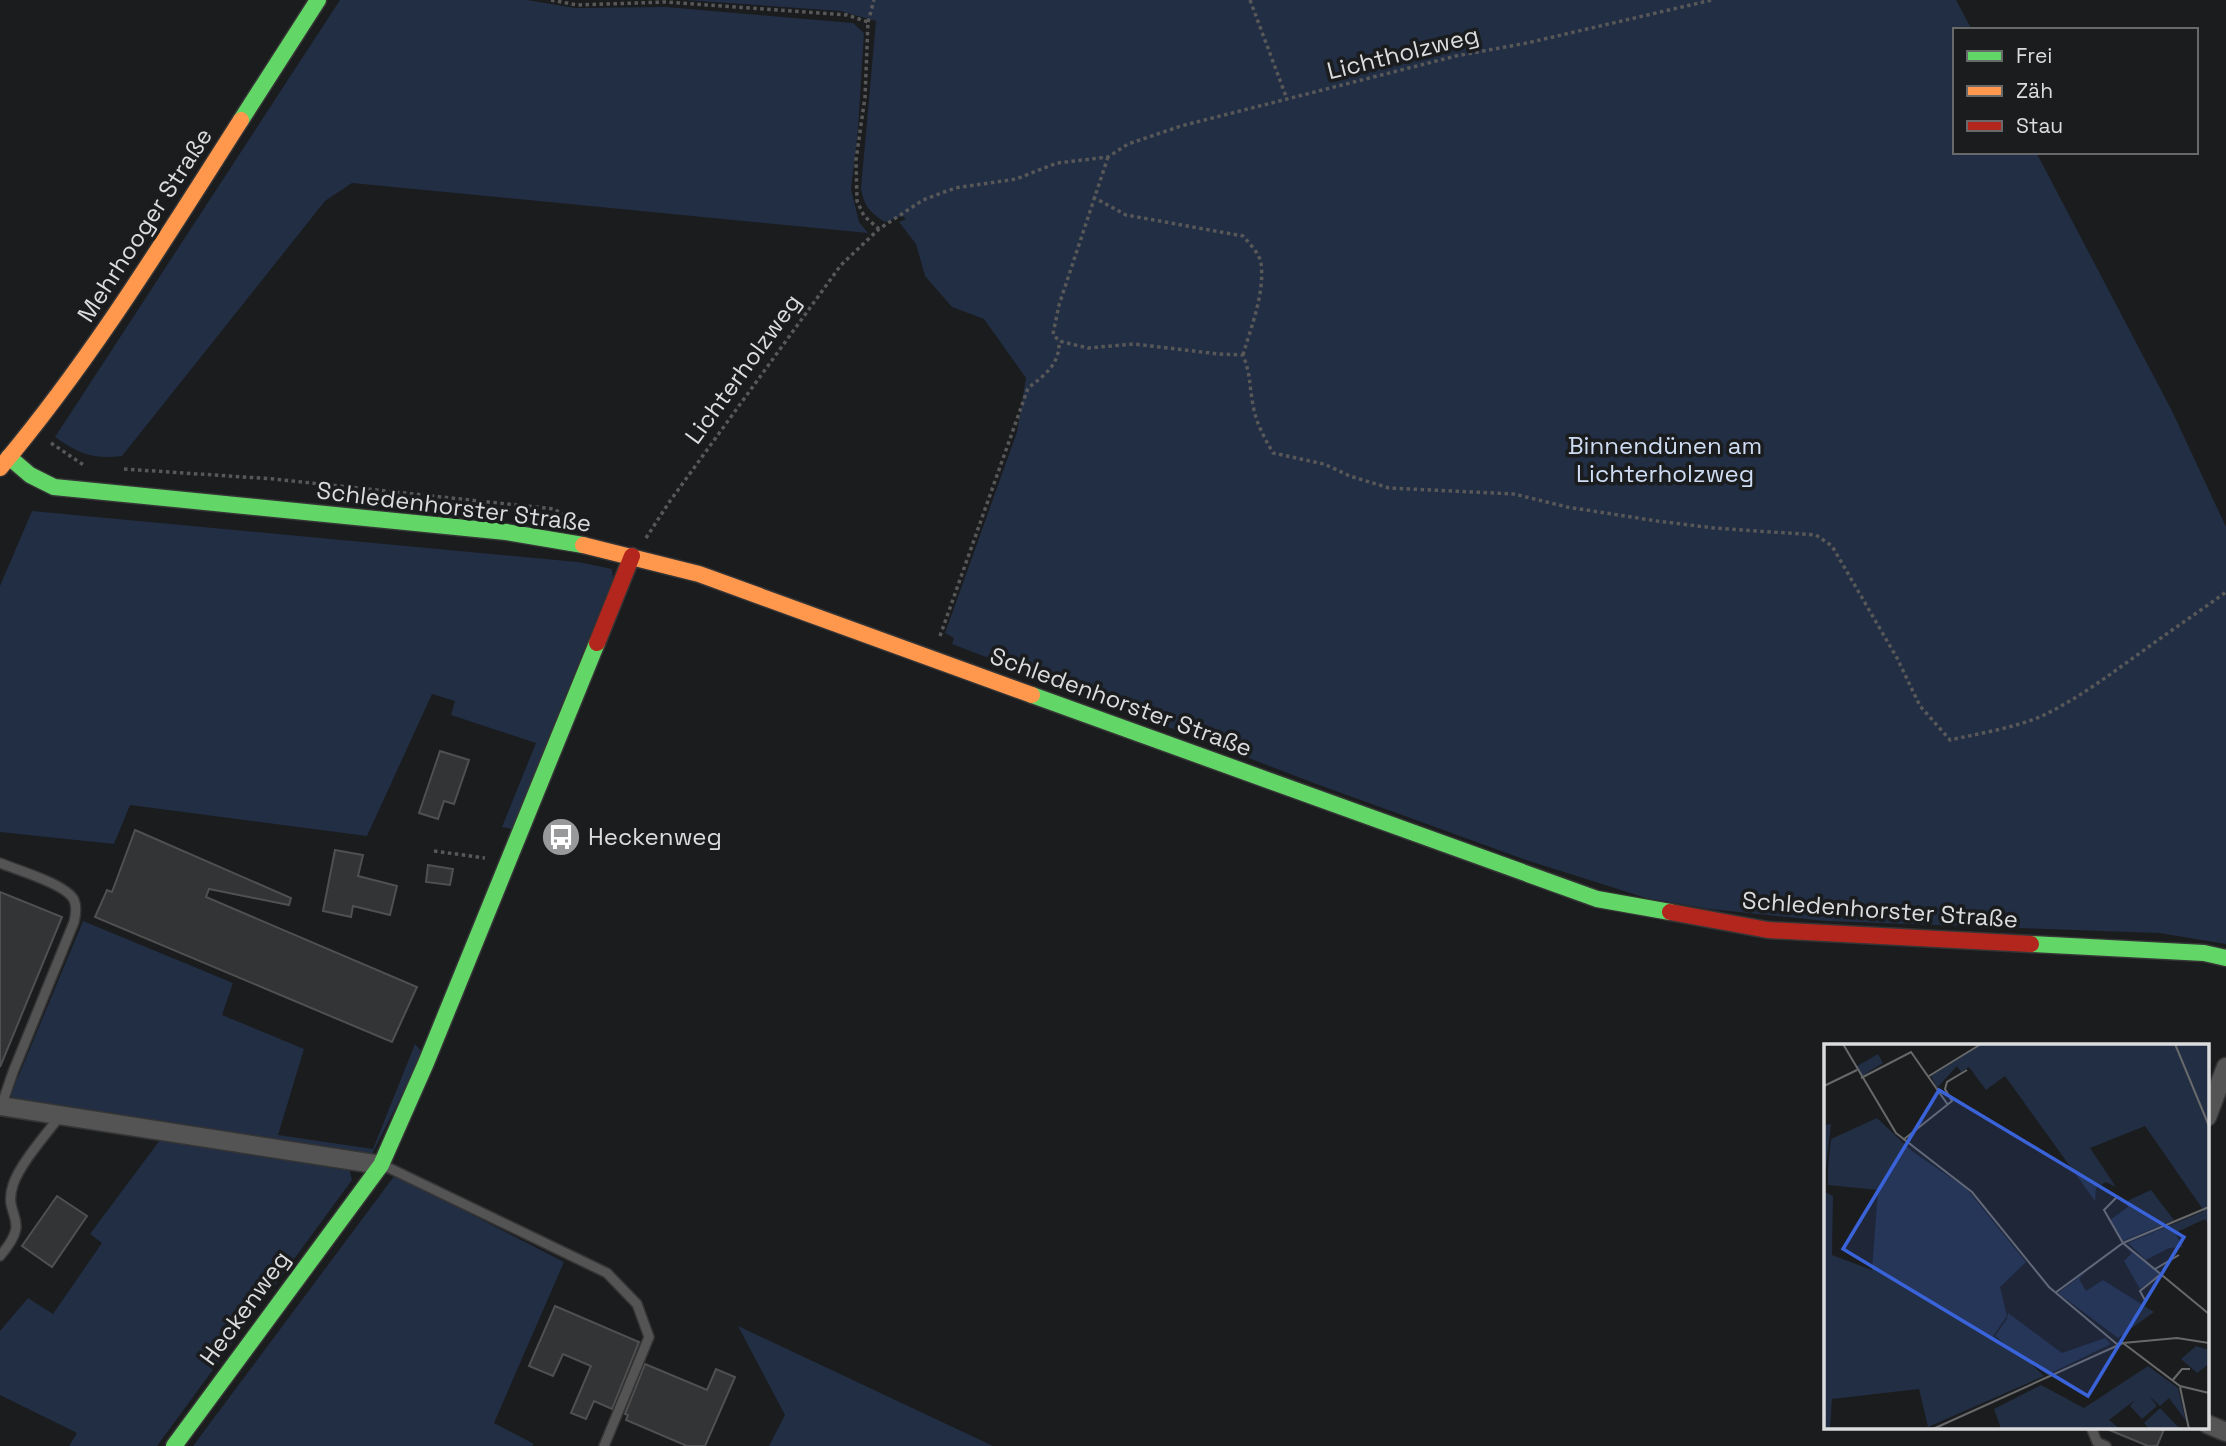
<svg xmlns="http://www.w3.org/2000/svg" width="2226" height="1446" viewBox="0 0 2226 1446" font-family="'Space Grotesk',sans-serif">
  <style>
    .green { fill: #212e44 }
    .building { fill: #333435; stroke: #505051; stroke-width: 2 }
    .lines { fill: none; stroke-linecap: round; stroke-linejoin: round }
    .lane-casing { stroke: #353536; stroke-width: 12 }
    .street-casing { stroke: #353536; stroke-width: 21 }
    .fast-casing { stroke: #353536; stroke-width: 19 }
    .slow-casing { stroke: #353536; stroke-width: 19 }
    .jam-casing { stroke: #353536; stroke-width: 19 }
    .path { stroke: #585859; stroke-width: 3.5; stroke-dasharray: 3.5 3.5; stroke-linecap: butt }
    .lane { stroke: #545455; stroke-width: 9 }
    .street { stroke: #545455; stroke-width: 18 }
    .fast { stroke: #63d668; stroke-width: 16 }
    .slow { stroke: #ff974d; stroke-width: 16 }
    .jam { stroke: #b3261e; stroke-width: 16 }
    .labels { text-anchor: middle; stroke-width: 7; stroke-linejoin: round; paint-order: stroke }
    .street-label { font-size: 24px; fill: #dbdcde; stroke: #1a1c1e }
    .park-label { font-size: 24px; fill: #cfddf4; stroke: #1a1c1e }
    .poi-label { font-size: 24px; fill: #dbdcde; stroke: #1a1c1e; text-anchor: start }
    .inset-road { fill: none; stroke: #68696a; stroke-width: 2 }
    .view { fill: #3a63d9; fill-opacity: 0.15; stroke: #3a63d9; stroke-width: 3.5 }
    .inset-edge { fill: none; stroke: #dbdcde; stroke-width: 3.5 }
  </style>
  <rect width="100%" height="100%" fill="#1b1c1d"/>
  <path class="green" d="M340,0h187l48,8 91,-1 187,16 11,10 -6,97 -7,59 8,33 9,11 -516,-50 -27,18 -203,255c-28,4 -45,-3 -67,-19z
    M685,0h1271l16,30h-17v122h81l136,259 54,116v417l-67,-11 -333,-12 -117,-12 -63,-11 -120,-38 -215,-78 -359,-138 2,-6 -9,-5 72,-201 9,-54 -42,-59 -32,-12 -27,-31 -9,-32 -17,-22 7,-3 -4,-3 -17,6c-16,-10 -21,-16 -24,-34l15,-167 -36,-10z
    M32,511l546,51 34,7 1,9 -101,251 -10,-2 34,-84 -85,-28 4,-14 -23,-7 -65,142 -237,-31 -16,39 -114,-12v-246z
    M83,921l150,62 -11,32 82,34 -26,86 95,14 42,-105 8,9 -52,103 -358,-54 -2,-8z
    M160,1140l189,27 3,13 -195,266h-88l8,-13 -77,-38v-64l28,-33 25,16 49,-71 -12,-9z
    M395,1175l169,87 -70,161 40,21 -2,2h-339z
    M738,1326l255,120h-224l16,-31z"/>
  <path class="building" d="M440,751l29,9 -15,44 -10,-3 -6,18 -19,-6z
    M135,830l156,68 -2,7 -80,-16 -3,8 211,90 -25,55 -297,-125 12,-27 5,2z
    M335,850l28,5 -5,21 39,10 -7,29 -37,-9 -2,11 -28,-6z
    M428,865l25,4 -3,16 -24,-3z
    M0,892l62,25 -62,150z
    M57,1196l30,20 -35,51 -30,-21z
    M555,1306l84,36 -27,67 -18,-8 -8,18 -15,-6 20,-47 -28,-12 -10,22 -24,-10z
    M645,1364l62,26 9,-21 19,8 -30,69h-18l-61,-26 2,-5 -3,-1z
    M2102,1427h63l-8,19h-9z"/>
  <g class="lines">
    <g class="lane-casing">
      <path id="lane" d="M0,863c17,7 66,21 74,37 3,7 2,14 0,22l-61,150 -12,35
        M385,1166l222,107 30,31 12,33 -45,109
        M0,1256c34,-39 2,-38 13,-71 6,-20 34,-52 47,-69
        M2091,1427l6,15 9,4"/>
    </g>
    <g class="street-casing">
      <path id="street" d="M0,1106l381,59
        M2207,1117l19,-50
        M2207,1424l19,8"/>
    </g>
    <g class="fast-casing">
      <path id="fast" d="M241,120l77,-120
        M9,457l21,18 24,12 452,45 77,13
        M1032,695l565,204 73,13
        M2031,944l173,9 22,5
        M174,1446l207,-281 45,-102 171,-420"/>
    </g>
    <g class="slow-casing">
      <path id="slow" d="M0,468c91,-108 165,-229 241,-348
        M583,545l116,29 333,121"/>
    </g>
    <g class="jam-casing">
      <path id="jam" d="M597,643l35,-87
        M1670,912l98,18 263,14"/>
    </g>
    <path class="path" d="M551,0l26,5 88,-3 182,13 21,7 -3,75 -9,63 1,41 7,15 15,13
      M1250,0l37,99
      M868,22l6,-22
      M1108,157l-49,148 -6,29 6,7 29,7 46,-4 85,10 24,1c8,20 6,30 10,50 3,18 11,32 20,48l51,11 26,12 39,12 125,6 53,13 90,14 57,7 102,7 16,11 65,112 23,48 30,34c31,-7 65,-12 94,-25 37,-18 69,-43 103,-67 26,-19 53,-37 79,-56
      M1093,197l33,18 117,21c7,8 16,17 18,27 4,30 -10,64 -18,92
      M51,443l34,23
      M124,469l150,10 280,30 16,10
      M646,538l24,-37 171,-236 38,-36 44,-29 32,-12 61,-9 41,-16 51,-6 20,-13 53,-18 275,-70 71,-13 185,-43
      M940,636l88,-248c17,-13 32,-24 31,-47
      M434,851l51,7"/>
    <use href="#lane" class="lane"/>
    <use href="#street" class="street"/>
    <use href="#fast" class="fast"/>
    <use href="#slow" class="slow"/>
    <use href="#jam" class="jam"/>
  </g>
  <defs>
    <g id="bus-disc" transform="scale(2.0125)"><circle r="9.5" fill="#98999a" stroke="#1a1c1e"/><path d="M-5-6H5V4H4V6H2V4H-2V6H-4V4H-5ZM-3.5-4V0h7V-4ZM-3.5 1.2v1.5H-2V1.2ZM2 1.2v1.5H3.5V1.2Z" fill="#fff"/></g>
  </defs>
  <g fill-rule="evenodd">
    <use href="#bus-disc" x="561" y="837"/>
  </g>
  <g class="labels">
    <g class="street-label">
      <text transform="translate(1403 53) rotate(-14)" y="8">Lichtholzweg</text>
      <text transform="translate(145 225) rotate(-57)" y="8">Mehrhooger Straße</text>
      <text transform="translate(743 369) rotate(-54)" y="8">Lichterholzweg</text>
      <text transform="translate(454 507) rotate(7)" y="8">Schledenhorster Straße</text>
      <text transform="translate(1121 702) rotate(20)" y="8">Schledenhorster Straße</text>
      <text transform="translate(1880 910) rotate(4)" y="8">Schledenhorster Straße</text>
      <text transform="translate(245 1308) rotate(-54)" y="8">Heckenweg</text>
    </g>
    <g class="park-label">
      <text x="1665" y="454">Binnendünen am<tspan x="1665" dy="28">Lichterholzweg</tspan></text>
    </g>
    <g class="poi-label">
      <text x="588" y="845">Heckenweg</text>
    </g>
  </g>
  <g transform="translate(1824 1044)">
    <rect width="385" height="385" fill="#1b1c1d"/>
    <path d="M158,0h227v181l-4,-6 -30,14 8,14 -14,1 -23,12 -18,-17 76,-32 -59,-85 -55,22 26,39 -10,-5 -10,6 -1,13 -90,-125 -19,14 -17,-23 -8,5 -4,-6 -20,22 -6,-12zM54,10l5,9 -21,13 -5,-10zM53,74l35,33 54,37 60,74 -26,25 7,29 -14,20 2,2 20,14 -20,-16 12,-17 1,-6 54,40 43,-15 6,6 -64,31 -23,-18 20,19 -116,51 -9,-38 -87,10 -2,30h-6v-304l7,-1 -6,52v16l8,4 -1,59 40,15 6,-80 -50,-5v-19l3,-27zM327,146l23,30 -51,21 -13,-21 18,-13 -3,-5zM300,200l36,30 -20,15 -16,-28 8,-8 -9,-8 -11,9zM263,227l-8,8 7,12 17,-11 51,32 -36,26 -60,-45zM372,302l13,4v14l-12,9 -16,-14zM324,322l30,22 8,33 -17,-23 -9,8 -11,-10 8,10 -15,13 -12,-13 5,-6 -26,20 11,9h-119l-7,-20 47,-24 43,23zM336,364l20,21h-31l-5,-6z" fill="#212e44"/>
    <path class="inset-road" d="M19,0l53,89 76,59 77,95 69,58M351,0l34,82M105,32l52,-32M37,34l50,-26 37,53M0,42l33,-16M79,96l49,-39 -7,-12 2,-7 20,-12M294,152l-14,14 19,33 86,71M331,225l24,-14M231,249l68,-50 86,-36M322,258l-6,-11 21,-17M299,299l57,43 29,7M348,337l10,-12h8M356,343l9,42M109,385l190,-86 54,-5 32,5"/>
    <path class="view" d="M115,46l245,147 -96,159 -245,-147z"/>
    <rect width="385" height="385" class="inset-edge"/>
  </g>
  <rect x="1953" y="28" width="245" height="126" fill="#1a1c1e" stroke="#67696b" stroke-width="2"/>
  <rect x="1967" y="51" width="35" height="10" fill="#63d668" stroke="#67696b" stroke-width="2"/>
  <text x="2016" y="63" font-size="21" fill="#dbdcde">Frei</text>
  <rect x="1967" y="86" width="35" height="10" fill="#ff974d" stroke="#67696b" stroke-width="2"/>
  <text x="2016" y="98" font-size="21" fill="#dbdcde">Zäh</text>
  <rect x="1967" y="121" width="35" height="10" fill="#b3261e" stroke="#67696b" stroke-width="2"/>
  <text x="2016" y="133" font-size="21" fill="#dbdcde">Stau</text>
</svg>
